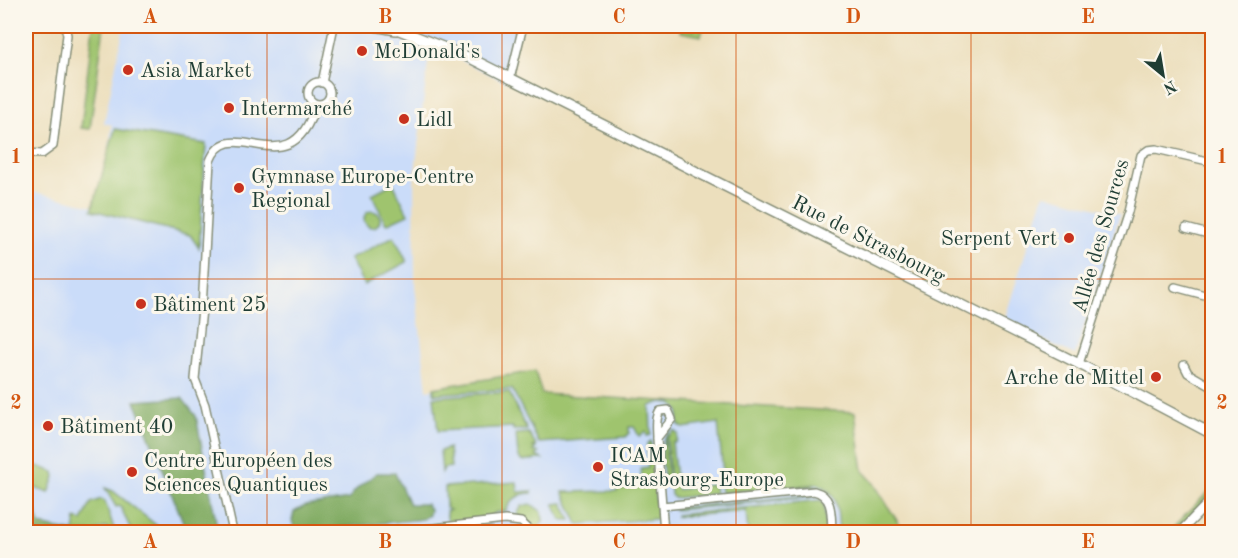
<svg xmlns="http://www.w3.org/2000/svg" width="1238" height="558" viewBox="0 0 1238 558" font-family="'Old Standard TT',serif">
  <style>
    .built { fill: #cadcf9 }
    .green { fill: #9fc46e; stroke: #5f8051; stroke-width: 1.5 }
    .forest { fill: #7faa61; stroke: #4f744a; stroke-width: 1.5 }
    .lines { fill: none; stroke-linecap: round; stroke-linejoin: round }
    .minor-casing { stroke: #868e78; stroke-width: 10 }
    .tertiary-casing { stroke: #868e78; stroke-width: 11 }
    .secondary-casing { stroke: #868e78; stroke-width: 12 }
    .minor { stroke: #fff; stroke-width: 7 }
    .tertiary { stroke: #fff; stroke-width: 8 }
    .secondary { stroke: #fff; stroke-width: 9 }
    .grid { fill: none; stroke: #d45610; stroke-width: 1.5; stroke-opacity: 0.55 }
    .poi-dot { fill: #c8321e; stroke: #fbf7ec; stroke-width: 2 }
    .labels { text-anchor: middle; stroke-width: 6; stroke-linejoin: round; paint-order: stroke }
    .poi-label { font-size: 21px; fill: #1f3d34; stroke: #fbf7ec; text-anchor: start }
    .street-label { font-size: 21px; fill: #1f3d34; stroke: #fbf7ec }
    .neatline { fill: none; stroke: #d45610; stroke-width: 2 }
    .grid-label { font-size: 20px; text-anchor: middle; font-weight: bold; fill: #d45610 }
  </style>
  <rect width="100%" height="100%" fill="#fbf7ec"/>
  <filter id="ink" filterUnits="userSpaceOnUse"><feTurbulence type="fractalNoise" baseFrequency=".0167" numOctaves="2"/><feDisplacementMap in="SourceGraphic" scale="12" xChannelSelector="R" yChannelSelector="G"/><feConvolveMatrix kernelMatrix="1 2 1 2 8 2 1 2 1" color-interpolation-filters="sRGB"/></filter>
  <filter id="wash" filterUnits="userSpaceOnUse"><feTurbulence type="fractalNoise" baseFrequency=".008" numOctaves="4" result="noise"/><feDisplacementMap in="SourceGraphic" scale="24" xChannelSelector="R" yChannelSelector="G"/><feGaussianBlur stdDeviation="1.35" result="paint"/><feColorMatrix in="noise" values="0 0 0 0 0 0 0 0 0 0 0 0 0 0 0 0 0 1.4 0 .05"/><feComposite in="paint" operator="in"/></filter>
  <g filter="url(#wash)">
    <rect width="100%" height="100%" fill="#ecdfbd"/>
    <path class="built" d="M124,26h393l-11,56 -76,-37 -16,134 1,108 12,103 108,-19 7,23 313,18 8,59 10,11 31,50h-878v-342l75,18 11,-83 -8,-2z
      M1044,194l76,20 -45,141 -71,-34z"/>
    <path class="green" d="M93,26h11l-14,103 -9,-1z
      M696,26h8l-3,10 -21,-4 1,-5 13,3z
      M115,129l91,15 -7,104 -9,-13 -98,-25z
      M393,183l15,31 -22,10 -14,-30z
      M364 219a8 8 0 1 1 16 0a8 8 0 1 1-16 0Z
      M394,236l13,26 -43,23 -14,-26z
      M535,371l7,23 313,18 8,59 10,11 31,50h-65c-2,-19 1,-40 -21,-48l-97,9 -1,-8 4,-1 -6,-61 -35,5 -5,-4 1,-13 -7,-8 -11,-1 -11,4 1,29 -4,1 -1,-4 -7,4 -5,-9h-5v6l-4,4 -86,6 -27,-54 -78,5v-6z
      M509,392l18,38h-14v-3l-75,4 -4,-34z
      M671,428l-6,10 3,44h-4c-1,-20 -7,-39 7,-54z
      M674,430l4,4 -2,8h-4l5,48 37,-6 1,10 -41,4 -3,-3 -4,-57z
      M529,433l7,13 -4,1 4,1 -3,3 6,2 -3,3 6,3 -21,2 -3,-6 -2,-21z
      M651,441l6,78 -79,5 -15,-32 54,-1v-2l25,-2 -1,-19 7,-1 -1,-23z
      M449,448l2,19 -7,1 -2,4 -2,-21z
      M26,462l28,10 1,5 -6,16 -23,-8z
      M517,482l1,10 14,-1v2c-13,0 -21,6 -26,18l-12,2v4l-46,6 -2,-12 4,-1 -4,-2 -1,-21z
      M811,486l12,3 8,6 -20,-7 -90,7z
      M105,488l8,3 52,41h-33l-12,-26 -4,1z
      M1212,488c-1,12 -29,35 -38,44h-5z
      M810,495l8,1 -143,14v-2z
      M101,499l4,2 10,31h-5l-3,-5 -13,5h-20l2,-13 6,2 9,-18z
      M821,500l3,4 2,28h-78l-2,-21 -70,6v-2z
      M563,503l8,17h-10l-7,-16z
      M531,504l11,8 1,9 -6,8 -20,-15 5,-8z"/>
    <path class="forest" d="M182,398l14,18 22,116h-31l-52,-131z
      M376,473h19l14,31h17l4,5 -1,6 -6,4 -127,13 -4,-11 2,-9 11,-6 44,-7c7,-13 17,-16 27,-26z
      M26,484l14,41 34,7h-48z"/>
  </g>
  <g filter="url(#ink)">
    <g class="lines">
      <g class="minor-casing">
        <path id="minor" d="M510,79l13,-53
          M308 93a11 11 0 1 1 22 0a11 11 0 1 1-22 0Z
          M322,83l12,-57
          M26,153l16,1 11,-8 14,-111 -2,-9
          M1186,228l26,7
          M1175,287l37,10
          M1079,364l49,-152 13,-57 7,-5 8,-1 56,13
          M1184,365l4,8 24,14
          M657,438l15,-19 -4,-9 -8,1c-5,7 -3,19 -3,28l7,93
          M662,506l152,-15c20,5 17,25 18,41
          M233,532l-28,-127 -10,-26 7,-70 8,-148c20,-52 81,30 106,-57
          M398,532l107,-12 16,2 11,10"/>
      </g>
      <g class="tertiary-casing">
        <path id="tertiary" d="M1180,532l32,-33"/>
      </g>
      <g class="secondary-casing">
        <path id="secondary" d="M375,26l21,4
          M389,26l79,31 623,313 121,64"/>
      </g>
      <use href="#minor" class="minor"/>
      <use href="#tertiary" class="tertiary"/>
      <use href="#secondary" class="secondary"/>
    </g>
  </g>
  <path class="grid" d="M267,26v506M502,26v506M736,26v506M971,26v506M26,279h1186"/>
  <g class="poi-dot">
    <circle cx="362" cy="51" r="6"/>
    <circle cx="128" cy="70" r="6"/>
    <circle cx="229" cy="108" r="6"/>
    <circle cx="404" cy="119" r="6"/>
    <circle cx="239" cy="188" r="6"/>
    <circle cx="1069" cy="238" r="6"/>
    <circle cx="141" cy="304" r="6"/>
    <circle cx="1156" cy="377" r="6"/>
    <circle cx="48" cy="426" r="6"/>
    <circle cx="598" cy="467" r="6"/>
    <circle cx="132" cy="472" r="6"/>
  </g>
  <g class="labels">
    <g class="poi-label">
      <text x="374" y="58">McDonald's</text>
      <text x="140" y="77">Asia Market</text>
      <text x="241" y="115">Intermarché</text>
      <text x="416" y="126">Lidl</text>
      <text x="251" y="183">Gymnase Europe-Centre<tspan x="251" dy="24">Regional</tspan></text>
      <text x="1057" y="245" text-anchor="end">Serpent Vert</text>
      <text x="153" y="311">Bâtiment 25</text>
      <text x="1144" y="384" text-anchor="end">Arche de Mittel</text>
      <text x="60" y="433">Bâtiment 40</text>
      <text x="610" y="462">ICAM<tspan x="610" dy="24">Strasbourg-Europe</tspan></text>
      <text x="144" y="467">Centre Européen des<tspan x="144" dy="24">Sciences Quantiques</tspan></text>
    </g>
    <g class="street-label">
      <text transform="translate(1100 236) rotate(-74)" y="7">Allée des Sources</text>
      <text transform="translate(869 239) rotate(27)" y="7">Rue de Strasbourg</text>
    </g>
  </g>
  <rect width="1238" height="558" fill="none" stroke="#fbf7ec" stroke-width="66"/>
  <g transform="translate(1163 75) rotate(150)" stroke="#fbf7ec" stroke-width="4.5" paint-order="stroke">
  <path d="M0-4.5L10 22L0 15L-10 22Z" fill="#1f3d34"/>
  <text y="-9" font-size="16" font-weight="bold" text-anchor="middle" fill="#1f3d34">N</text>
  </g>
  <rect x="33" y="33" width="1172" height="492" class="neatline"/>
  <g class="grid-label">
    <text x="150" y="23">A</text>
    <text x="385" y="23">B</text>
    <text x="619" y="23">C</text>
    <text x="853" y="23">D</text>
    <text x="1088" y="23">E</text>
    <text x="16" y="163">1</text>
    <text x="1222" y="163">1</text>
    <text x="16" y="409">2</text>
    <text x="1222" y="409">2</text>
    <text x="150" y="548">A</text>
    <text x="385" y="548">B</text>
    <text x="619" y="548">C</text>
    <text x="853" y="548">D</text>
    <text x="1088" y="548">E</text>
  </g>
</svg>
